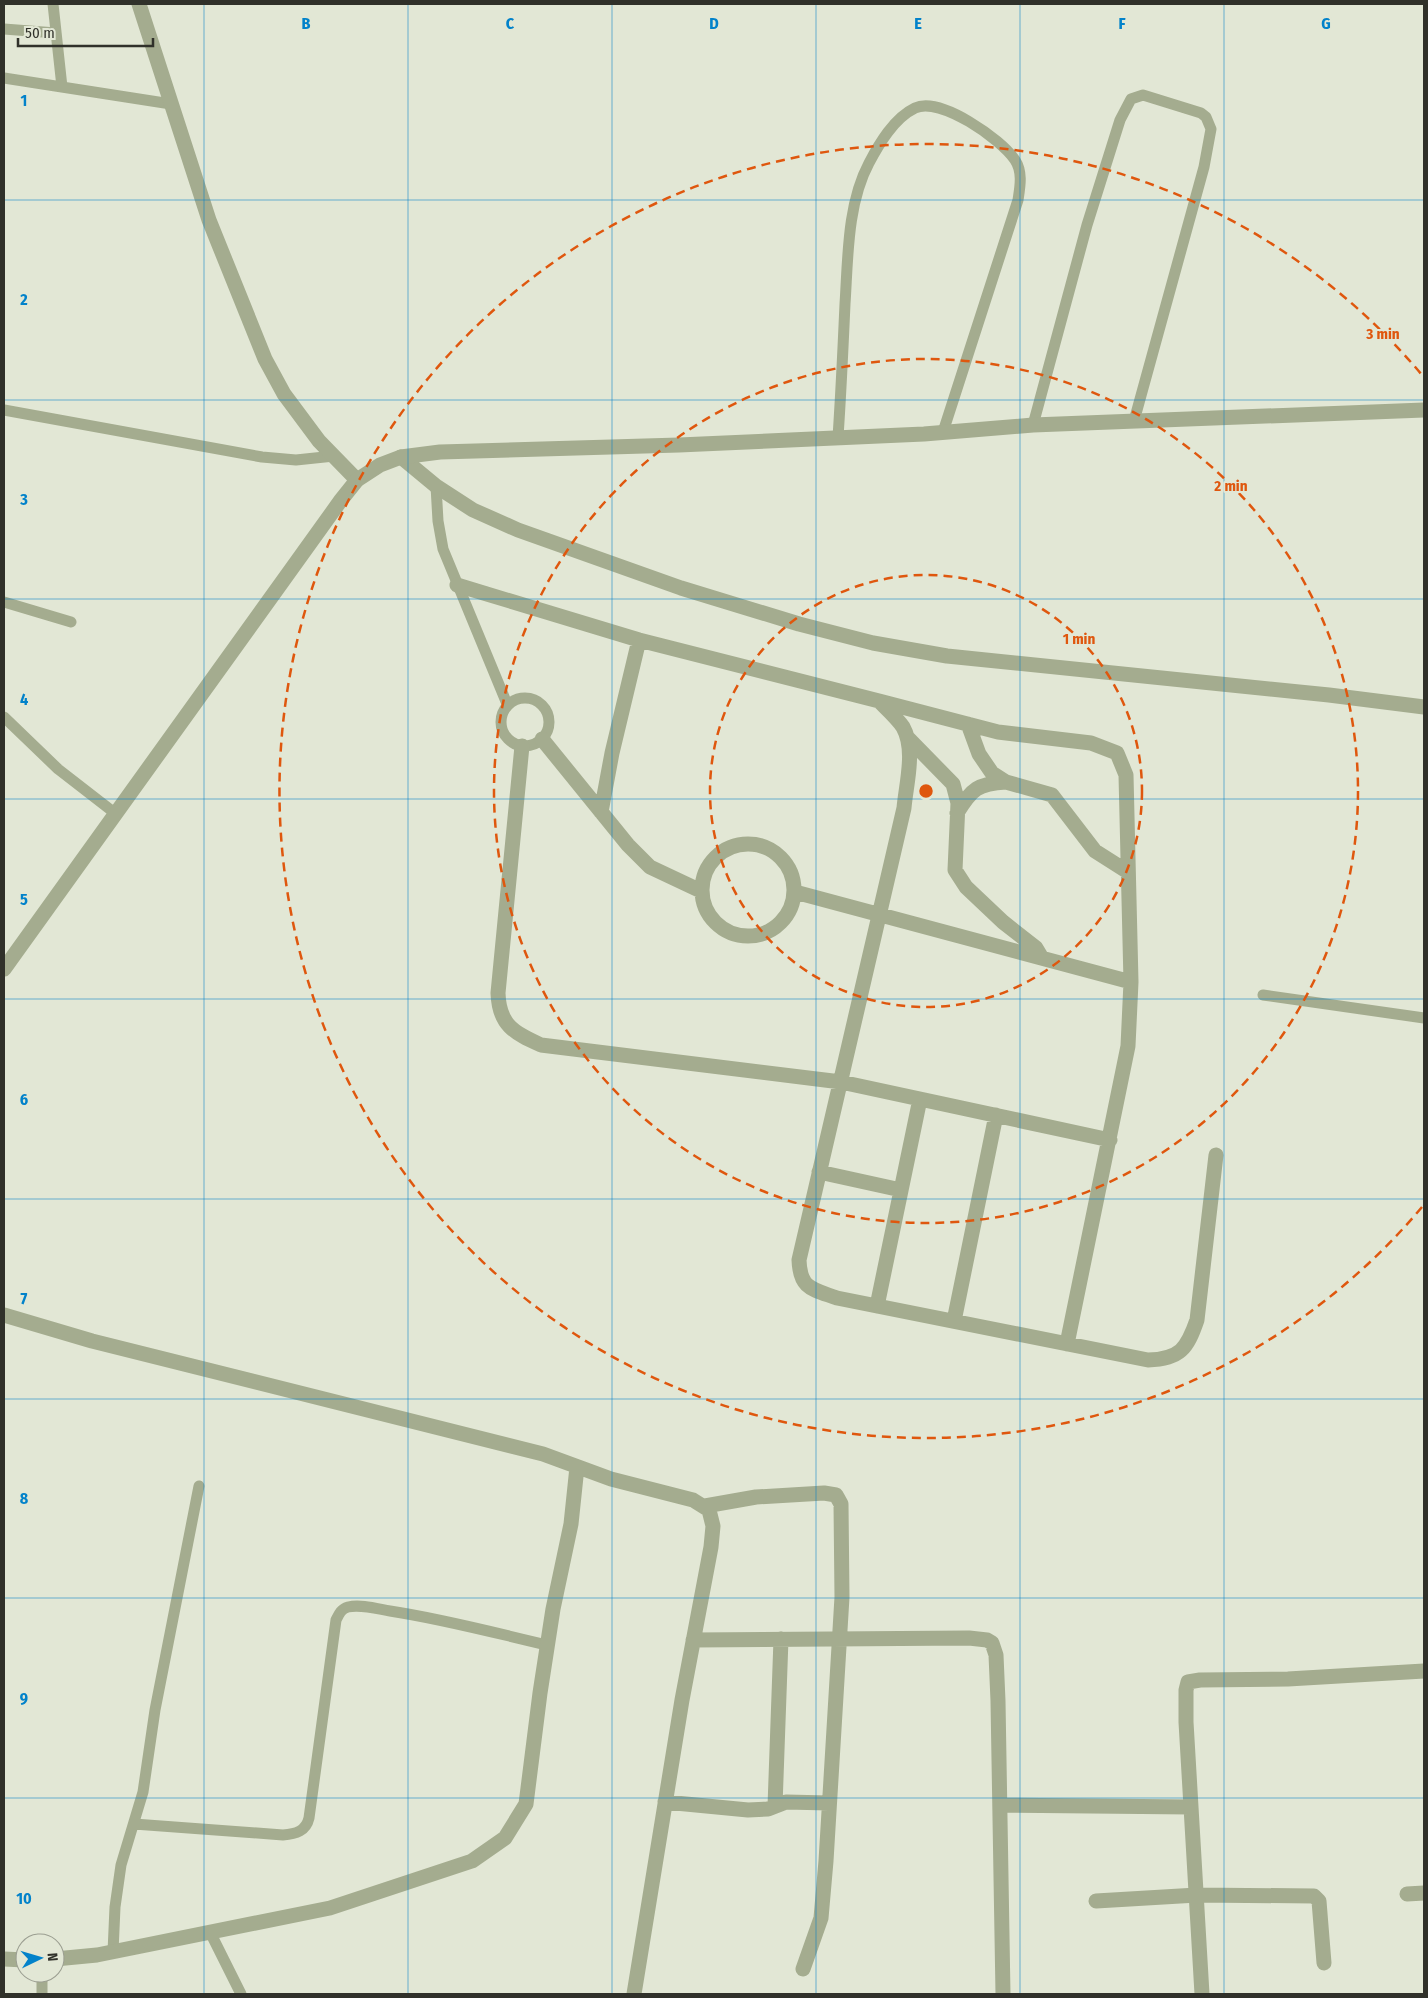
<svg xmlns="http://www.w3.org/2000/svg" width="1428" height="1998" viewBox="0 0 1428 1998" font-family="'Fira Sans Condensed',sans-serif">
  <style>
    .lines { fill: none; stroke-linecap: round; stroke-linejoin: round }
    .service { stroke: #a4ac8f; stroke-width: 11 }
    .minor { stroke: #a4ac8f; stroke-width: 15 }
    .tertiary { stroke: #a4ac8f; stroke-width: 15 }
    .grid { fill: none; stroke: #0282ca; stroke-width: 1; stroke-opacity: 0.55 }
    .ring { fill: none; stroke: #df570e; stroke-width: 2.5; stroke-dasharray: 9 6 }
    .grid-label { font-size: 16px; text-anchor: middle; font-weight: bold; fill: #0282ca; stroke: #e2e7d5; stroke-width: 4; stroke-linejoin: round; paint-order: stroke }
    .centre { fill: #df570e; stroke: #e2e7d5; stroke-width: 2.5 }
    .ring-label { font-size: 15px; text-anchor: middle; font-weight: bold; fill: #df570e; stroke: #e2e7d5; stroke-width: 4; stroke-linejoin: round; paint-order: stroke }
  </style>
  <rect width="100%" height="100%" fill="#e2e7d5"/>
  <g class="lines">
    <path class="service" d="M53,4l9,83
      M4,29l52,4
      M4,78l167,26
      M4,410l258,47 34,3 38,-4
      M1033,425l54,-200 33,-105 11,-21 12,-4 58,18 5,4 5,12 -7,38 -70,254
      M838,437c3,-44 5,-88 7,-133 3,-45 2,-100 24,-141 10,-19 25,-45 46,-55 25,-12 86,31 100,52 8,12 5,27 3,40l-75,232
      M436,486l2,35 5,28 64,155
      M4,602l67,20
      M501 722a24 24 0 1 1 48 0a24 24 0 1 1-48 0Z
      M4,717l54,52 58,45
      M1263,995l161,23
      M134,1824l149,11c13,-1 23,-4 26,-17l27,-198c3,-6 5,-11 12,-13 13,-3 30,2 42,4 53,8 105,22 157,34
      M210,1932l31,62
      M113,1952l2,-45 6,-42 22,-73 12,-82 44,-224
      M42,1973v21"/>
    <path class="minor" d="M139,4l70,216 56,139 19,35 35,47 38,39
      M401,457l35,29 37,24 45,20 163,58 118,36 74,19 74,13 382,39 95,12
      M457,585l182,55 240,61c8,8 18,17 24,26 13,23 3,57 1,81l-105,452c1,29 13,29 38,38l311,62c32,-1 39,-11 49,-40l19,-165
      M879,701l119,31 93,11 26,10 9,22 5,207 -3,64 -61,298
      M968,724l11,30 13,19 14,9 46,13 43,56 33,21
      M907,737l46,47 5,19 -3,67 11,17 37,35 33,26 6,10
      M542,739l86,106 22,22 51,24
      M522,746l-24,247c1,32 16,40 43,52l300,37 269,58
      M601,812l11,-59 27,-113
      M957,813c15,-25 21,-29 49,-31
      M702 890a46 46 0 1 1 92 0a46 46 0 1 1-92 0Z
      M795,892l336,90
      M819,1172l82,18
      M877,1306l43,-207
      M4,1315l88,26 451,113 68,25 82,21 16,10 4,16 -2,21 -29,153 -48,294
      M954,1321l42,-206
      M705,1506l51,-9 68,-4 12,2 5,9 1,93 -16,264 -5,57 -18,51
      M693,1640l276,-2 18,2 5,3 4,12 2,46 5,293
      M665,1802l83,8 20,-1 18,-7 43,1
      M1000,1805l191,2
      M775,1806l6,-167
      M1407,1894l17,-1
      M1096,1901l101,-6 117,1 5,5 5,62
      M4,1959l21,1
      M55,1959l42,-4 233,-47 142,-47 33,-23 21,-34 14,-111 13,-84 18,-85 6,-57
      M1202,1994l-16,-272v-32l2,-8 12,-2 88,-1 136,-8"/>
    <path class="tertiary" d="M4,969l337,-469 16,-20 23,-15 21,-8 39,-5 239,-7 245,-11 109,-9 391,-15"/>
  </g>
  <path class="grid" d="M204,4v1990M408,4v1990M612,4v1990M816,4v1990M1020,4v1990M1224,4v1990M4,200h1420M4,400h1420M4,599h1420M4,799h1420M4,999h1420M4,1199h1420M4,1399h1420M4,1598h1420M4,1798h1420"/>
  <g class="ring">
    <circle cx="926" cy="791" r="216"/>
    <circle cx="926" cy="791" r="432"/>
    <path d="M1422 1207A647 647 0 1 1 1422 375"/>
  </g>
  <g class="grid-label">
    <text x="306" y="29">B</text>
    <text x="510" y="29">C</text>
    <text x="714" y="29">D</text>
    <text x="918" y="29">E</text>
    <text x="1122" y="29">F</text>
    <text x="1326" y="29">G</text>
    <text x="24" y="106">1</text>
    <text x="24" y="305">2</text>
    <text x="24" y="505">3</text>
    <text x="24" y="705">4</text>
    <text x="24" y="905">5</text>
    <text x="24" y="1105">6</text>
    <text x="24" y="1304">7</text>
    <text x="24" y="1504">8</text>
    <text x="24" y="1704">9</text>
    <text x="24" y="1904">10</text>
  </g>
  <circle cx="926" cy="791" r="8" class="centre"/>
  <g class="ring-label">
    <text x="1383" y="339">3 min</text>
    <text x="1231" y="491">2 min</text>
    <text x="1079" y="644">1 min</text>
  </g>
  <rect width="1428" height="1998" fill="none" stroke="#30312a" stroke-width="10"/>
  <g transform="translate(40 1958) rotate(85)"><circle r="24" fill="#e2e7d5" stroke="#9b9e91"/>
  <path d="M0-4L9 19L0 12L-9 19Z" fill="#0282ca"/>
  <text y="-8" font-size="14" font-weight="bold" text-anchor="middle" fill="#30312a">N</text>
  </g>
  <path d="M18 38v8h135v-8" fill="none" stroke="#30312a" stroke-width="2.5"/>
  <text x="25" y="38" font-size="15" fill="#30312a" stroke="#e2e7d5" stroke-width="4" paint-order="stroke">50 m</text>
</svg>
